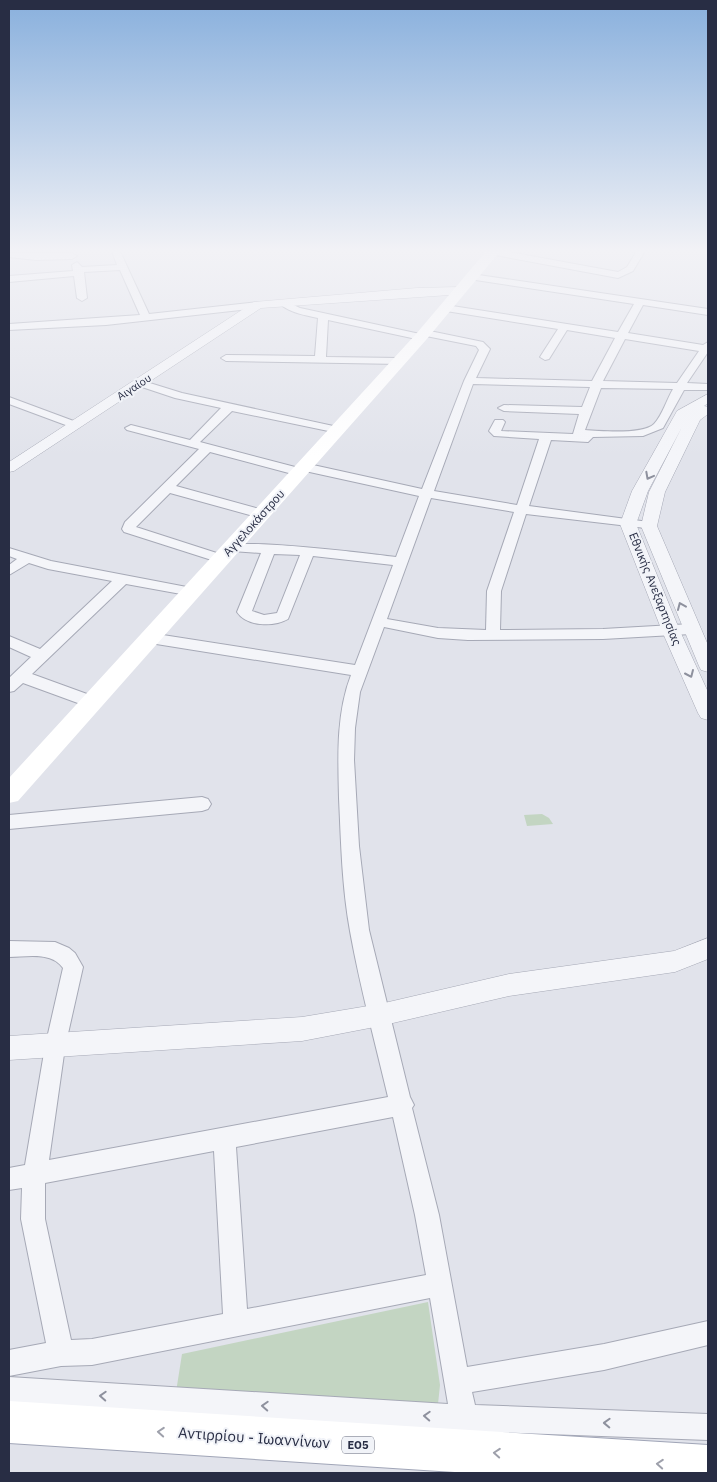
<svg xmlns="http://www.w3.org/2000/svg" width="717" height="1482" viewBox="0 0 717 1482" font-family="'IBM Plex Sans',sans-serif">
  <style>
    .green { fill: #c3d5c2 }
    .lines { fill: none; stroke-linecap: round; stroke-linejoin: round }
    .minor-casing { stroke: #a6a9b6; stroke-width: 2 }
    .tertiary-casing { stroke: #a6a9b6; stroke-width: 1 }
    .primary-casing { stroke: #a0a5b7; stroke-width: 2 }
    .minor { fill: #f4f5f9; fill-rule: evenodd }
    .tertiary { fill: #f4f5f9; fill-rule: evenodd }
    .secondary { fill: #fff; fill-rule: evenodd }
    .primary { fill: #fff; fill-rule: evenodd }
    .oneway { stroke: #8e919e }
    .oneway2 { stroke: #9ea0ab }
    .labels { text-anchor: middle; stroke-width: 4; stroke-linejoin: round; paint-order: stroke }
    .far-street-label { font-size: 11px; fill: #282d44; stroke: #f1f3f8 }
    .shield { fill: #f1f3f8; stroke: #64687a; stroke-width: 1 }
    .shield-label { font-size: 11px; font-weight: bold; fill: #282d44 }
    .street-label { font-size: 12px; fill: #282d44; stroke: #f1f3f8 }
    .near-street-label { font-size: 15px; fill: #282d44; stroke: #f1f3f8 }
  </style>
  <rect width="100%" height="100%" fill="#e1e3eb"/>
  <path class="green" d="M542,814l7,4 4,6 -26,2 -3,-11z
    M428,1302l12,83 -2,19 -262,-12 6,-38z"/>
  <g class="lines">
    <g class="minor-casing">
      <path id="minor" d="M111,249h8l30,65 109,-12 5,3 -5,3 -152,17 -97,5v-6l131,-9 -20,-45 -36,2 3,26 -5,3 -5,-3 -3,-22 -65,6v-6l64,-5 -1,-6 5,-3 5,5 35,-2z
        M493,249l125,23 9,-5 11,-18h8l-13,22 -15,7 -128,-24 -2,-2z
        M9,253h63l5,3 -5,3 -36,1 -27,-3z
        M472,274l236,35v6l-65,-10 -15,28 75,12 5,-3v10l-21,31 21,1v6h-24l-21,38 -20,8 -50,1 -5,5 -37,-2 -22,66 120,16 7,4 -2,3 -128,-15 -25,77 -1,39 103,-1 88,-5 7,5 -7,5 -88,5 -135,1 -30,-2 -54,-11 -24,65 -5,36 -1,32 5,86 10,84 41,167 4,8 -2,3 27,107 28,152 137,-23 104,-23v24l-104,25 -132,22 3,13 233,9v26l-244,-9 -455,-28v-26l439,27 -18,-106 -338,67 -31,1 -52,10v-26l37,-7 -25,-124 1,-31 -13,2v-22l16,-3 20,-118 18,-79c-12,-17 -37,-11 -54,-11v-16l46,1 14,6 6,5 8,14 -18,80 -16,113 339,-63c-13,-55 -28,-110 -38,-166 -8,-43 -9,-89 -11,-133 -1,-41 -3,-84 12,-123l-201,-32 -7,-5 7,-5 205,32 38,-100 -80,-9 -25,63c-14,8 -41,8 -51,-7l24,-59 -29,-2 -7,-4c9,-10 149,7 171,10l23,-61 -114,-25 -1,4 -4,1 -90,-24 -34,34 91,25 1,3 -1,3h-10l-87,-24 -34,34 90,29 2,3 -7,4 -97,-31 -2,-3 3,-7 74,-73 -72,-19 -2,-2 6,-3 59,15 31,-32 -46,-10 -39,-13v-4l4,-1 42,13 156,34 6,3 -6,3 -106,-22 -32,31 99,26 1,-4 4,-1 118,26 42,-108 15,-31 -3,-4 -50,-10 -5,4 -93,-20 -2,37 74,1 5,3 -5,3 -174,-3 -5,-3 5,-3 89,1 3,-38c-13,-3 -28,-5 -38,-14l5,-3 15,7 120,26 5,-4 58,12 7,7 -14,29 116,3 23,-43 -48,-8 -18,29 -4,1 -5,-3 18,-28 -112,-18 -5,-3 5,-3 172,27 16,-28 -165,-25 -2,-2zM625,339l74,12 -22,32 -74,-2zM473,384l117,3 -8,20 -78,-2 -6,3 6,3 75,3 -6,20 -72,-3 4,-9 -2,-2h-8l-6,11 5,5 45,3 -22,66 -83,-14zM601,388l72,1c-6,10 -11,27 -19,35 -11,11 -54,7 -69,6zM431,498l83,14 -27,79 -1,39 -48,-2 -51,-9zM274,554l26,1 -23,58 -13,2 -12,-4zM393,1117l22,98 11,60 -179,34 -11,-162zM214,1151l9,163 -131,25 -21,1 -26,-121v-36z
        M9,397l70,26 2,2 -6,3 -4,-1 -62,-23z
        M9,548l42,13 141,27 7,4 -7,4 -66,-12 -94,90 66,24 2,4 -2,4h-12l-63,-23 -9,8 -5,1v-14l22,-21 -22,-10v-11l31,13 72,-68 -64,-12 -19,-6 -20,12v-10l8,-6 -8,-3z
        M202,797l6,2 3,5 -3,5 -6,2 -193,18v-14z"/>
    </g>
    <g class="tertiary-casing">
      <path id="tertiary" d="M460,287l4,1v6l-203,14 -247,163 -5,1v-10l245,-160 163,-14z
        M708,394v9l-4,3 4,1v7l-8,6 -35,72 -8,34 51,119v27l-7,-2 -2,-4 -58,-140 8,-34 33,-65 -34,64 -12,33 44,107 28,61v28l-7,-2 -3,-5 -36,-82 -42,-107 12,-33 45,-80z
        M708,938v21l-33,13 -166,24 -129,30 -78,15 -293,19v-24l293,-19 78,-13 129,-30 165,-23z"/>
    </g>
    <g class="primary-casing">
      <path id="primary" d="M9,1401l699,44v28h-238l-461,-30z"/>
    </g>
    <use href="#minor" class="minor"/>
    <use href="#tertiary" class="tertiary"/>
    <path class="secondary" d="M488,249h14l-76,91 -408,461 -9,2v-25l407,-444z"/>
    <use href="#primary" class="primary"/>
  </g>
  <defs><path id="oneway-chevron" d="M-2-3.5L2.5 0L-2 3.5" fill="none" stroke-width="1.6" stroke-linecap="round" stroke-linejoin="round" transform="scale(1.25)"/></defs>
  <g class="oneway">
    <use href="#oneway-chevron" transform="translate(649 476) rotate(118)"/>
    <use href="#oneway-chevron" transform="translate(681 606) rotate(-113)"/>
    <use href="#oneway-chevron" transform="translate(690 674) rotate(66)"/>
    <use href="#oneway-chevron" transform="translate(103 1396) rotate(-177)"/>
    <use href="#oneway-chevron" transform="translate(265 1406) rotate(-177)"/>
    <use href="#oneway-chevron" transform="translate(427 1416) rotate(-177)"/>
    <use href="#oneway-chevron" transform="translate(607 1423) rotate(-178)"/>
  </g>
  <g class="oneway2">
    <use href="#oneway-chevron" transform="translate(161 1432) rotate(-176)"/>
    <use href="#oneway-chevron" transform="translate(497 1453) rotate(-176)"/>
    <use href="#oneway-chevron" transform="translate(660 1464) rotate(-176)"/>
  </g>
  <linearGradient id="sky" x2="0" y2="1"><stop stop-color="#89b0dd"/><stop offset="0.55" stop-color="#f2f2f6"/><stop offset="1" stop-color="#f2f2f6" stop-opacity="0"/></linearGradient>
  <rect width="717" height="456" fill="url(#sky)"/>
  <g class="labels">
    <g class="far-street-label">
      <text transform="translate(134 387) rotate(-33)" y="4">Αιγαίου</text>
    </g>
    <rect class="shield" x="342" y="1436.5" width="32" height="17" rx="4"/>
    <g class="shield-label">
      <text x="358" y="1449">ΕΟ5</text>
    </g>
    <g class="street-label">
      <text transform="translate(254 523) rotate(-48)" y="4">Αγγελοκάστρου</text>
      <text transform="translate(655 589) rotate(68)" y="4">Εθνικής Ανεξαρτησίας</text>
    </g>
    <g class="near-street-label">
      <text transform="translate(254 1438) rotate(4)" y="5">Αντιρρίου - Ιωαννίνων</text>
    </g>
  </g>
  <rect width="717" height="1482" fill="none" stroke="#282d44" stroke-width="20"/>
</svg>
